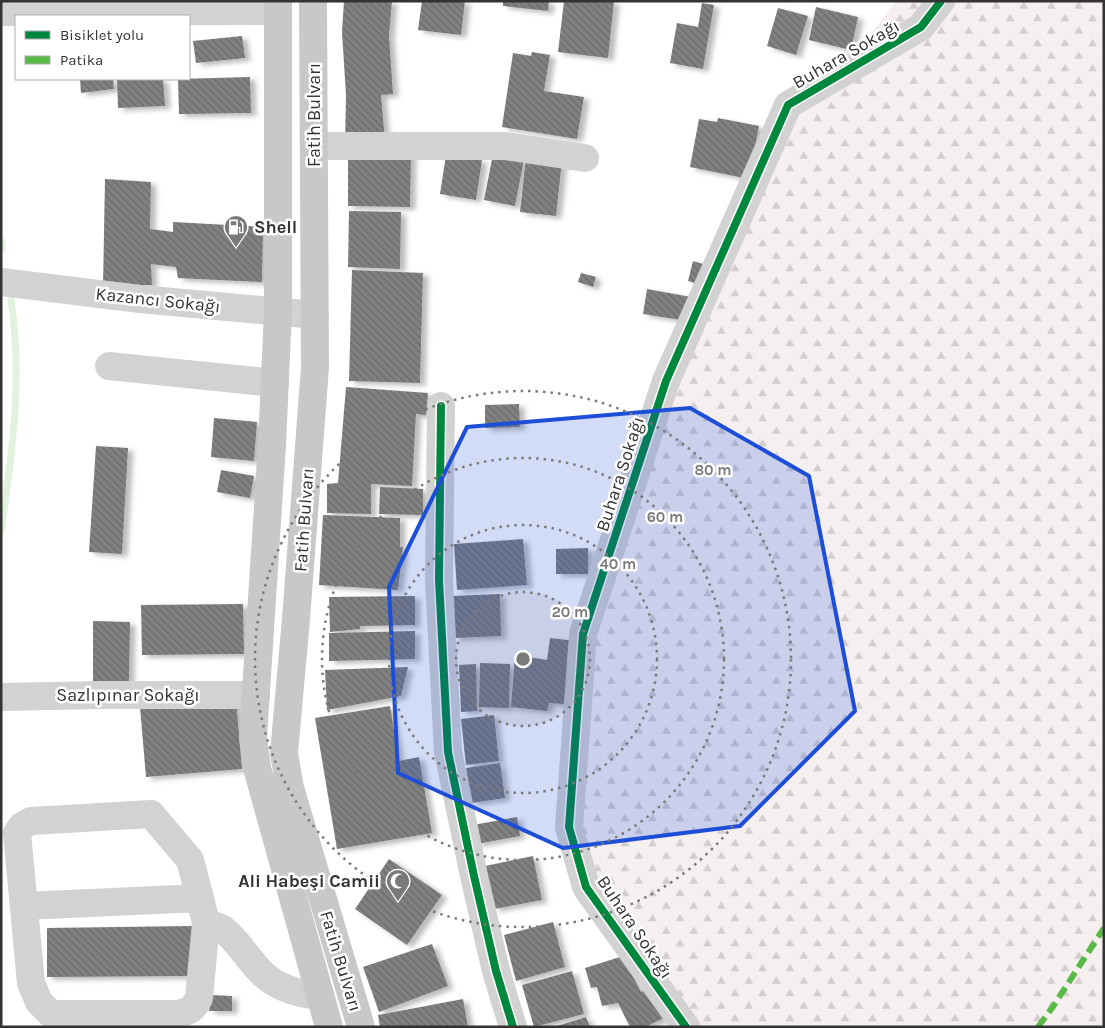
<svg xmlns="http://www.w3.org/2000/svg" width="1105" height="1028" viewBox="0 0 1105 1028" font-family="Karla,sans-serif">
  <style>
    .forest { fill: url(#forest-firs) }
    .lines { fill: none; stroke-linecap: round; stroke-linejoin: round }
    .stream { stroke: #e2f3dd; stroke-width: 7 }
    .building { fill: url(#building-back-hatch); filter: url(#shadow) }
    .minor { stroke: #d2d2d2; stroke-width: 28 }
    .major { stroke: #c8c8c8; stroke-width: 28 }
    .quiet { stroke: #58b947; stroke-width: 6; stroke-dasharray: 12 6; stroke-linecap: butt }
    .cycleway-casing { stroke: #fff; stroke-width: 11 }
    .cycleway { stroke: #00873e; stroke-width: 8 }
    .marked { fill: #1d4ed8; fill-opacity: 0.2; stroke: #1d4ed8; stroke-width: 4; stroke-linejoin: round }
    .ring { fill: none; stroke: #7a7a7a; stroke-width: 2.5; stroke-dasharray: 2.5 5 }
    .labels { text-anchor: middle; stroke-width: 5; stroke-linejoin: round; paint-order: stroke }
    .street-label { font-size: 18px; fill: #333; stroke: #fff }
    .poi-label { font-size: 18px; font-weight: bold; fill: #333; stroke: #fff; text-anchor: start }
    .centre { fill: #7a7a7a; stroke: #fff; stroke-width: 2.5 }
    .ring-label { font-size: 15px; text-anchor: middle; font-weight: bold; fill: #7a7a7a; stroke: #fff; stroke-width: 5; stroke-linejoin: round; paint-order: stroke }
  </style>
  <defs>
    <pattern id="forest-firs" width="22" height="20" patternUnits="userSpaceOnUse" patternTransform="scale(1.25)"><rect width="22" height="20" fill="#f6eff0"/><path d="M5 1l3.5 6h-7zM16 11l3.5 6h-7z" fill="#d3cdce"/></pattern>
    <pattern id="building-back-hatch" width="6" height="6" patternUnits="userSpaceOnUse" patternTransform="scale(1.25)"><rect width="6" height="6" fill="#818181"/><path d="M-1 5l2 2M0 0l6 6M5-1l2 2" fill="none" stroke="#6a6a6a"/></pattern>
    <filter id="shadow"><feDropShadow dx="5.5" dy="3" stdDeviation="2.5" flood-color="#0004"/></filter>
  </defs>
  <rect width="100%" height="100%" fill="#fff"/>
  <path class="forest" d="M896,1h208v1026h-419l-127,-191 13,-200 219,-544 74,-49z"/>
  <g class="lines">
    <path class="stream" d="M1,241l1,8
      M1,531c11,-77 22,-153 10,-231"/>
  </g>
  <path class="building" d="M344,1h48l-3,35 4,58 -12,1 4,46 -40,3 1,-49 -4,-63z
    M422,1h43l-4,34 -43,-5z
    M503,1h46l-1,10 -45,-5z
    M564,1h50l-6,57 -50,-6z
    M702,3l12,2 -11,64 -33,-6 7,-40 21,4z
    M816,7l42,10 -7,33 -42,-10z
    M778,8l30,8 -12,39 -29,-9z
    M242,36l3,22 -49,5 -3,-22z
    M532,52l18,3 -6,36 40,6 -7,42 -75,-12 11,-74 18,3z
    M250,77l1,36 -72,1 -1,-35z
    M80,79h33l1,10 -33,4z
    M117,79h46l2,27 -47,2z
    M718,118l41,8 -10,53 -59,-12 9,-48 18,3z
    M348,152l63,1 -1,54 -62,-1z
    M493,154l31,6 -9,46 -31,-6z
    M446,155l36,5 -6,40 -36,-6z
    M526,157l36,4 -6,55 -36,-4z
    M105,179l46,3 -1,47 23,3v-10l90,5 -1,55 -84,-4 -2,-11 -25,-3 1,21 -49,1z
    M349,211l52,1 -1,57 -52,-2z
    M693,261l10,3 -5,20 -10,-3z
    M352,270l71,3 -3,110 -71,-2z
    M581,273l15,4 -3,10 -15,-5z
    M647,289l44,8 -4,24 -44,-7z
    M346,387l82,6 -2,22 -10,-1 -4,72 -41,-2v30l-44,-1v-29l11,-1z
    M519,404l1,23 -35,1v-23z
    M214,418l43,4 -3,39 -43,-4z
    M96,446l32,2 -6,106 -33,-2z
    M221,470l33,6 -4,22 -33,-6z
    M380,487l43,2v26l-44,-1z
    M323,515l77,3v29h3l-5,43 -79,-5z
    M523,539l4,46 -70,5 -3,-46z
    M588,548v26h-32v-25z
    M500,594l1,42 -47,2 -2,-42z
    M415,596v29l-55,1v3l-30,3 -1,-35z
    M243,604l1,50 -102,1 -1,-50z
    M93,621l37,1 -1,62h-36z
    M415,631v28l-86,2v-28z
    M550,638l26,3 -11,63 -16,-1 -2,8 -36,-4 4,-52 32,5z
    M480,663l30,1 -1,44 -30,-1z
    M476,664l1,47 -16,1 -2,-47z
    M408,667l-7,29 -74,14 -2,-40z
    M236,699l6,70 -96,8 -6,-70z
    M390,706l9,55 20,-4 13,76 -95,16 -22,-131z
    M494,715l5,46 -33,4 -5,-46z
    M500,763l5,35 -33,5 -6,-35z
    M517,817l3,19 -43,8 -4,-19z
    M533,856l9,44 -48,9 -9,-43z
    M389,859l53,36 -35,50 -52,-36z
    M553,922l12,45 -49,14 -12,-46z
    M192,926l1,50 -146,1v-49z
    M432,944l16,42 -69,26 -16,-45z
    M623,956l18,36 11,-5 14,30 -21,10h-15l-12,-24 -16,3 -5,-19 -6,1 -6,-20z
    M572,971l12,43 -50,13 -12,-42z
    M210,995l22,1v15h-23z
    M463,999l5,28h-88l-2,-12z
    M586,1017l4,10h-33v-1z"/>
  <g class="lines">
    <path class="minor" d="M1,12l276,-1
      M314,146h191l80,12
      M1,282l139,17 175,16
      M109,366l166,17
      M441,406l-2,174 9,172 26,124 22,95 17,56
      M1,697l100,-2h155
      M151,814l39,46 10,38 6,25 -7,75c-5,11 -11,14 -22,16h-126l-12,-12 -8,-19 -14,-150 5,-7 9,-5z
      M24,906l176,-8
      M206,923c6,2 13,3 18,7 15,12 25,31 39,44 16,15 36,20 57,22
      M686,1027l-100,-140 -17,-60 14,-193 83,-253 122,-276 133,-78 20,-26"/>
    <path class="major" d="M278,1v310l-6,134 -19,292 4,31 72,259
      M313,1l2,366 -19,252 -12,134 6,35 71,239"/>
    <path class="quiet" d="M1038,1027l14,-19 52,-80"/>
    <g class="cycleway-casing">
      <path id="cycleway" d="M441,406l-2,174 9,172 26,124 22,95 17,56
        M686,1027l-100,-140 -17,-60 14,-193 83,-253 122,-276 133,-78 20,-26"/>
    </g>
    <use href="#cycleway" class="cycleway"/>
  </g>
  <path class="marked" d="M690,408l119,68 46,235 -115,115 -177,22 -165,-75 -9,-186 78,-160z"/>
  <circle cx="523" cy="659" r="67" fill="#7a7a7a" fill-opacity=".12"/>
  <g class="ring">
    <circle cx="523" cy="659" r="67"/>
    <circle cx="523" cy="659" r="134"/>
    <circle cx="523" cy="659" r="201"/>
    <circle cx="523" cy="659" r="268"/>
  </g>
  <defs>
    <g id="fuel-pin" transform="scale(1.25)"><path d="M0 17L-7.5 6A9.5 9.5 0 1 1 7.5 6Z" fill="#7a7a7a" stroke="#fff"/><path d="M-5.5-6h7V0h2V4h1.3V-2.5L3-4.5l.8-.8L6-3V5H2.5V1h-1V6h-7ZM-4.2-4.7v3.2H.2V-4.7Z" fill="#fff"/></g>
    <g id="mosque-pin" transform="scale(1.25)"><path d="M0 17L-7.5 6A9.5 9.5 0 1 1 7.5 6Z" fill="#7a7a7a" stroke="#fff"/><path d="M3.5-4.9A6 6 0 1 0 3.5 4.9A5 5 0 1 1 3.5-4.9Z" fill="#fff"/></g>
  </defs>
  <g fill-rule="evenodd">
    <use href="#fuel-pin" x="236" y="227"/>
    <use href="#mosque-pin" x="398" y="881"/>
  </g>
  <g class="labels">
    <g class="street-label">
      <text transform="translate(846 54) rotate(-30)" y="6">Buhara Sokağı</text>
      <text transform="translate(314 115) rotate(-90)" y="6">Fatih Bulvarı</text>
      <text transform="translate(158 300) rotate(6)" y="6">Kazancı Sokağı</text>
      <text transform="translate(620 474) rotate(-72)" y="6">Buhara Sokağı</text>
      <text transform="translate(304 520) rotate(-86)" y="6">Fatih Bulvarı</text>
      <text x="128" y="701">Sazlıpınar Sokağı</text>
      <text transform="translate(635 927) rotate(56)" y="6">Buhara Sokağı</text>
      <text transform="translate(341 961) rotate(73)" y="6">Fatih Bulvarı</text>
    </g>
    <g class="poi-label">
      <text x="254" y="233">Shell</text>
      <text x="380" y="887" text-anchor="end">Ali Habeşi Camii</text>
    </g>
  </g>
  <circle cx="523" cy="659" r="8" class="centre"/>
  <g class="ring-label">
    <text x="713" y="475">80 m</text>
    <text x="665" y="522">60 m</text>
    <text x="618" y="569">40 m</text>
    <text x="570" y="617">20 m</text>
  </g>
  <rect width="1105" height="1028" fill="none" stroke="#333333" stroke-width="5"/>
  <rect x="15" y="15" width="175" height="65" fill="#ffffff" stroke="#adadad"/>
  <rect x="25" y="31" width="25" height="8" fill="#00873e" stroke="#adadad"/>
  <text x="60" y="40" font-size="15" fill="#333333">Bisiklet yolu</text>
  <rect x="25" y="56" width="25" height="8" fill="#58b947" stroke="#adadad"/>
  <text x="60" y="65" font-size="15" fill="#333333">Patika</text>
</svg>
